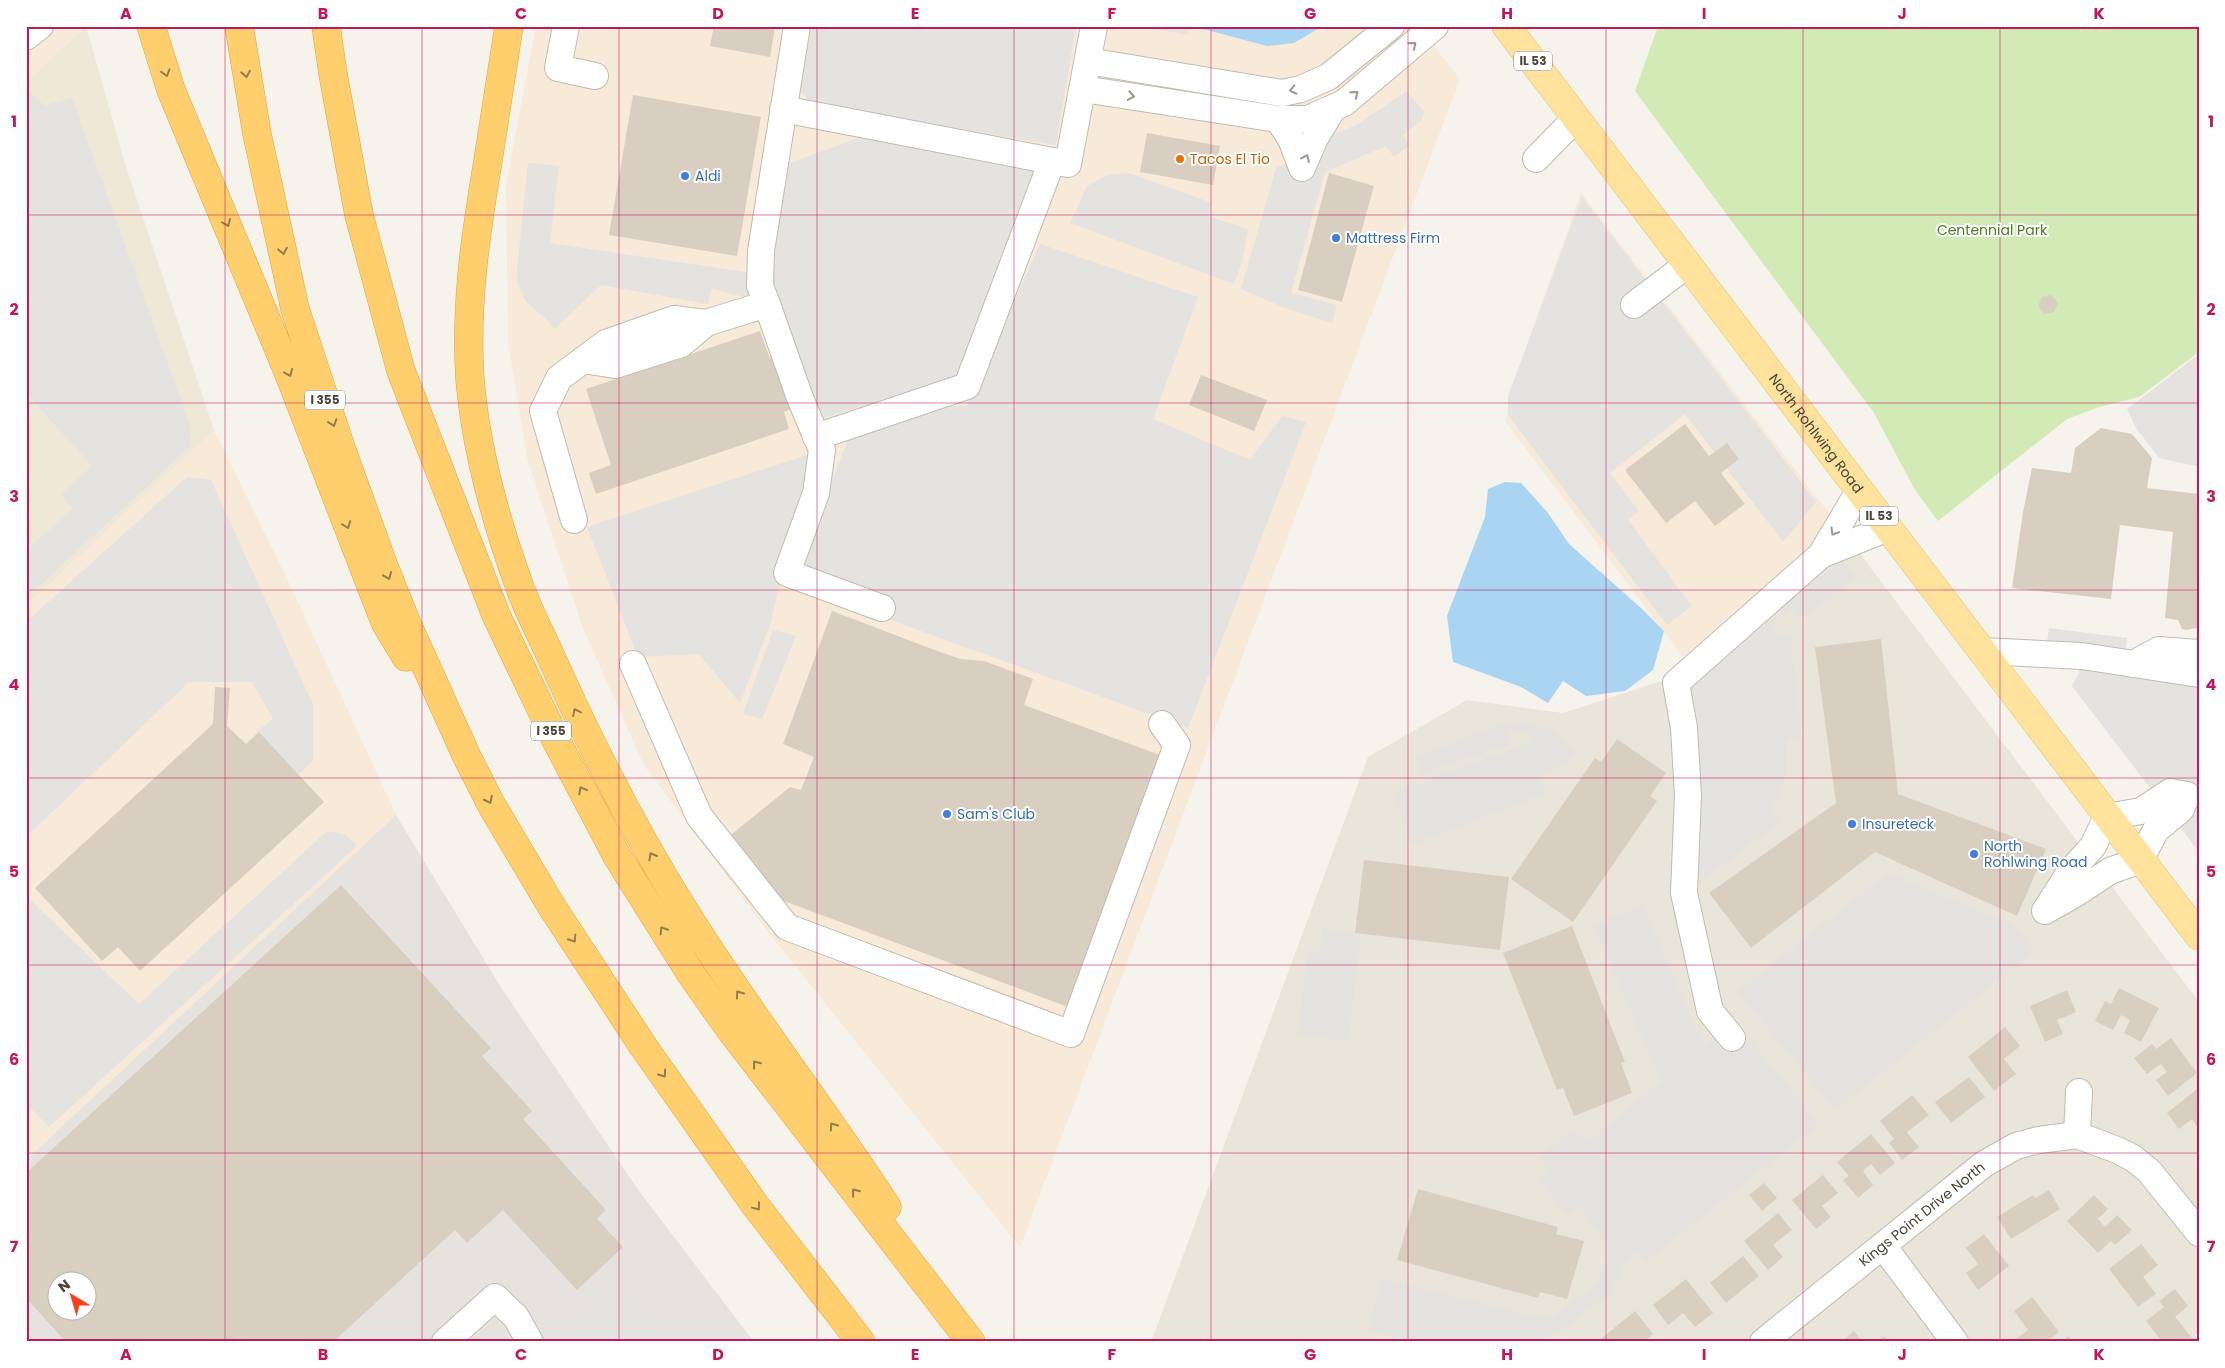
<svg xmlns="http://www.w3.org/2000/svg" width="2225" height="1368" viewBox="0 0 2225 1368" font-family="Poppins,sans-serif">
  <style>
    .residential { fill: #eae5da }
    .commercial { fill: #f7ead8 }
    .industrial { fill: #e6e2dd; fill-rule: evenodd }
    .education { fill: #efe8d6 }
    .green { fill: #d2eab5 }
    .parking { fill: #e5e3e0 }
    .water { fill: #a9d4f2 }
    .building { fill: #d8cfc1; fill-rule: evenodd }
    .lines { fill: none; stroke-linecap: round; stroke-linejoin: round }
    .minor-casing { stroke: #c2bbae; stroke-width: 28 }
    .major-casing { stroke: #e6c16a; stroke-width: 29 }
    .highway-casing { stroke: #e0a43c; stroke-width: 29 }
    .minor { stroke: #fff; stroke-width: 26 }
    .major { stroke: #ffe39c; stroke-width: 28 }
    .highway { stroke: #ffcf6e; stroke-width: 28 }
    .oneway { stroke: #9c9892 }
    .oneway2 { stroke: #937c4e }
    .grid { fill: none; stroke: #c2185b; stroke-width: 1; stroke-opacity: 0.55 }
    .food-dot { fill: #e8710a; stroke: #fff; stroke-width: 2 }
    .shop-dot { fill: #3f7fe0; stroke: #fff; stroke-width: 2 }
    .labels { text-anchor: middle; stroke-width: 4; stroke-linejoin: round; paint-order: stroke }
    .shield { fill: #fff; stroke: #817c74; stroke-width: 1 }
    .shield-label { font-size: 12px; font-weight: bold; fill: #4b4439 }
    .food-label { font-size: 14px; fill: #c56008; stroke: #fff; text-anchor: start }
    .shop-label { font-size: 14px; fill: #366cbe; stroke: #fff; text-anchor: start }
    .park-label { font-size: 14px; fill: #4a7f2a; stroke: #fff }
    .street-label { font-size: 14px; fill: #4b4439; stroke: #fff }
    .neatline { fill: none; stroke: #c2185b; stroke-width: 2 }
    .grid-label { font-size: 16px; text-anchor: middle; font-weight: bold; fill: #c2185b }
  </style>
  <rect width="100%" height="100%" fill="#f6f3ec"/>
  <path class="residential" d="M1842,530l357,472v340h-1048l217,-585 99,-57 96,13 99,-32z"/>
  <path class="commercial" d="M26,26h60l-60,57z
    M536,26h882l42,53 -440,1168 -255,-319 -121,-163 -61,-137 -56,-171 -19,-114 -2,-158z
    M1581,193l261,337 -159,127 -178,-236 20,-71z
    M214,430l76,155 106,230 -370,345v-554z"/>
  <path class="industrial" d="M396,815l106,174 137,202 115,151h-728v-182zM58,1280h30v30h-30z"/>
  <path class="education" d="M86,26l41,144 87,260 -188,176v-523z"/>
  <path class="green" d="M1658,26h541v326l-60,45 -40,10 -32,12 -129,102 -23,-31 -41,-77 -239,-322z"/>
  <path class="parking" d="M812,26h264l-20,119 -245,-42 -11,-13z
    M1141,26h47l-1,9z
    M29,91l17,16 3,-3 23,-6 118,327v22l-164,151v-48l47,-41 -12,-15 31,-28 -66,-73v-299z
    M1407,91l17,21 -3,9 -18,14 7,10 -16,12 -8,-11 -61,26 -34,121 46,12 -5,18 -47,-15 -44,-19 35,-121 45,-18 1,-11 34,-14z
    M875,132l160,40 -71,202 -159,50 -56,-126 -38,-9 -3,15 -107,-19 -46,44 -7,-8 -22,-19 -10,-23 12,-116 31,3 -9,77 215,32 19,-110z
    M1129,173l83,30 -4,13 40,13 -6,33 -8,22 -164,-61 17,-37 21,-11z
    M1582,197l234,305 -33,40 -98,-128 -75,59 29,38 -11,9 64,86 -25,19 -159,-210v-19z
    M1040,244l158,53 -45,122 97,41 32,-44 24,6 -118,306 -397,-144 58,-147 92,-31h26z
    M2199,354v112l-9,-1 -31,-7 -23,-30 -9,-19z
    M813,453l-43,172 -30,78 -41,-49 -61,3 -51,-130z
    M187,477l24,3 102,225v56l-14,13 -43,-42 17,-13 -21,-37h-63l-163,155v-215z
    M1842,559l15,18 -57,43 -8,-11 -19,13 2,14 15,-2 12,103 -15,2 -2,38 -7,21 -7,12 9,12 -75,57 -10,-13 -7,-186z
    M2049,628l78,10 -2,15 74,-5v204l-127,-166 7,-13 -2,-7 -30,-24z
    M773,630l23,6 -34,83 -19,-5z
    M1504,723h22l29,8 21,23 -11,9 -25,13 7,17 -136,52 -18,-53 142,-51 -6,-7 -10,-3 -13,-1 5,14 -90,30 -5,-17z
    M327,831l19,4 11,11 -308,281 -23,-23v-208l113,108z
    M1888,873l125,52 21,26 -199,159 -97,-119z
    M1642,904l62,142 30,-25 85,103 -172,137 -9,-10 -12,10 -16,33 -51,38 -25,10h-122l-44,-13 14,-51 158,41 14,-3 40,-31 6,-8 9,-22 -6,-17 -24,-33 -12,9 -29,-34 11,-10 -10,-13 35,-28 13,14 74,-62 -67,-154z
    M1323,928l38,6 -13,108 -50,-8 10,-83h12z
    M617,1285l51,56 5,-1 8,-7 9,9h-138l10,-4z"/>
  <path class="water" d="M1192,26h131l-29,17 -27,3z
    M1505,482l16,1 27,30 21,31 73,65 22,22 -11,39 -28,21 -39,5 -23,-15 -15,22 -27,-16 -68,-25 -6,-46 38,-99 3,-28z"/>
  <path class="building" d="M714,26h61l-5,31 -60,-11z
    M633,95l128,22 -24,139 -128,-21z
    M1147,133l73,13 -7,39 -73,-13z
    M1329,173l45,13 -32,116 -44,-12z
    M2051,295l7,8 -4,9 -10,2 -6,-8 4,-9z
    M760,331l10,28 8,-2 17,50 -11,5 5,17 -193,65 -7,-21 22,-8 -25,-76 54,-18 -10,-31 43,20z
    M1201,375l66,25 -13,31 -65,-26z
    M1685,424l24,32 18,-13 12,16 -18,14 24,31 -30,22 -20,-25 -29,22 -41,-53z
    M2101,428l31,6 20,24 -5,30 52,6v136l-3,-2 -10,2 -4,-1 -4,-9 -13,-2 8,-86 -53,-7 -9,74 -99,-11 11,-76 9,-44 39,5 4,-25z
    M832,611l108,41 21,7 23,2 49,18 -9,26 136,50 -92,252 -292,-109 -49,-60 63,-51 11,3 13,-33 -31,-13z
    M1881,639l17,155 148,55 -29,67 -142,-64 -124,96 -42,-55 127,-90 -21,-156z
    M215,687l15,1 -3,38 19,18 13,-12 65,70 -184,169 -22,-24 -16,14 -67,-73 178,-164z
    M1617,739l49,34 -16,23 7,5 -84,121 -62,-43 84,-121 6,4z
    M1364,860l145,17 -9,73 -145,-17z
    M341,885l150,163 -9,8 50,55 -9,8 83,91 -9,9 26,28 -46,43 -74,-80 -36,33 -12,-13 -122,112h-267l-40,-44v-125zM58,1280h30v30h-30z
    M1572,926l53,136 -4,1 11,30 -58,23 -11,-28 -6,2 -54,-137z
    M2119,988l40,20 -18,34 -17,-9 6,-13 -9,-5 -8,15 -18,-9 10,-20 6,3z
    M2067,990l9,22 -19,8 6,14 -18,8 -15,-36z
    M2005,1027l15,19 -16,13 12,15 -22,17 -26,-34z
    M2171,1038l26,35 -29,23 -12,-16 11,-8 -6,-8 -14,10 -13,-16 18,-14 4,5z
    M1969,1077l16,20 -34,26 -16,-21z
    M2197,1089l2,40 -7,-10 -13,10 -12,-16z
    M1912,1095l17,20 -22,17 12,15 -17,13 -13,-17 5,-4 -14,-18z
    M1871,1134l24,29 -15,12 -9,-11 -8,7 10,14 -15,13 -15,-18 6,-4 -12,-14z
    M1823,1175l15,18 -16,13 9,11 -15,12 -24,-29z
    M1764,1183l13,15 -15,13 -13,-16z
    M1418,1189l140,38 -2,7 28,7 -17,58 -27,-7 -2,6 -141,-38z
    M2049,1190l11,19 -49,30 -14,-22 36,-22 2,3z
    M2094,1195l14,14 -10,10 7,8 12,-12 15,15 -17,15 -4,-4 -13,12 -31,-32z
    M1778,1213l14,17 -19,15 10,12 -15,13 -24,-29z
    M1984,1234l25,32 -31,24 -12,-17 12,-9 -12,-16z
    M2141,1244l17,21 -15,12 13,17 -18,13 -29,-38z
    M1743,1256l16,20 -33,27 -16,-20z
    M1686,1279l27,34 -18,14 -12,-14 -15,12 -15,-20z
    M2175,1289l13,17 -13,11 17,21 -5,4h-25l-16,-21 18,-14 -5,-6z
    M2032,1297l27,35 -13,10h-28l-2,-3 12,-9 -14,-19z
    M1635,1311l18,23 -10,8h-38l-3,-4z
    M1854,1331l9,11h-22z
    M1884,1336l5,6h-13z
    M2068,1336l5,6h-12z"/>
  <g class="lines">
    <g class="minor-casing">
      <g id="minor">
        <path d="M566,26l-8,42 37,8"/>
        <path d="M26,37l14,-11"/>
        <path d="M1088,61l194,32 19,-4 27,-12 63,-51"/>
        <path d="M1083,89l195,30h30l36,-16 91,-77"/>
        <path d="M783,109l285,55 26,-138"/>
        <path d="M1278,119l13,20 11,29 13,-30 17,-28"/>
        <path d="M1536,159l40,-41"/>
        <path d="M767,304l-7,-18 1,-35 36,-225"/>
        <path d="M1634,305l54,-41"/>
        <path d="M583,360l32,5 66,-21 25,-21"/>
        <path d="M816,437l151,-51 85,-225"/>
        <path d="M1859,491l-38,64 67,-27"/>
        <path d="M574,520l-31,-109 16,-33 47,-35 68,-24 32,4 61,-19 33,94 22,52 -6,43 -29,80 95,35"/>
        <path d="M1982,651l100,5 117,18"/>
        <path d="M633,664l66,152 88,111 284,107 106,-289 -15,-21"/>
        <path d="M2133,664l26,-14 40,3"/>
        <path d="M2170,792l17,3 -6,14 -25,21 -16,30 -30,11 -35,23 -30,17 25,-39 23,-26 14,-29 34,-6z"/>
        <path d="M1732,1038l-22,-27 -26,-118 4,-98 -4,-67 -8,-45 145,-128"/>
        <path d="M2077,1135l2,-43"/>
        <path d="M1883,1246l72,96"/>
        <path d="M445,1342l50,-45 21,20 14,25"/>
        <path id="s1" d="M1763,1342l221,-178 32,-18 23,-6 38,-5 40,15 16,8 16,13 50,62"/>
      </g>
    </g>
    <g class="major-casing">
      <g id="major">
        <path id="s2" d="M1506,26l693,910"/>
      </g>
    </g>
    <g class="highway-casing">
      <path id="highway" d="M151,26l20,64 118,284 96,248 21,35
        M239,26l18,108 38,175 47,142 42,116 23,57 60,133 25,49 60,101 91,139 112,159 106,137
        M326,26l7,48 26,141 42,156 95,244 60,125 61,116 74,118 38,54 242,314
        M509,26c-7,47 -15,94 -22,141 -12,71 -22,141 -17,213 6,69 25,138 48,202 9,27 23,52 34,77 39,87 83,173 133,253 63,101 137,195 202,295"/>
    </g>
    <use href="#minor" class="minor"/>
    <use href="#major" class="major"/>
    <use href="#highway" class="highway"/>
  </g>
  <defs><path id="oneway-chevron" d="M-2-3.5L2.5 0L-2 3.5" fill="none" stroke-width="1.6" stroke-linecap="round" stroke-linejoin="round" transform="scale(1.25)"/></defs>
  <g class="oneway">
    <use href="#oneway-chevron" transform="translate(1413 45) rotate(-40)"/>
    <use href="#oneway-chevron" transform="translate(1293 90) rotate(168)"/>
    <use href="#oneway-chevron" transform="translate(1355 94) rotate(-40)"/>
    <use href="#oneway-chevron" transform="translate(1131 96) rotate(9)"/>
    <use href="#oneway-chevron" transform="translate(1306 158) rotate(-65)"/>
    <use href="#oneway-chevron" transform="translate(1834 532) rotate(121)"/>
  </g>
  <g class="oneway2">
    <use href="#oneway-chevron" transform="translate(166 73) rotate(74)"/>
    <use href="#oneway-chevron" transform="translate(246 74) rotate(80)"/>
    <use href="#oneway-chevron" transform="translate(227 223) rotate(67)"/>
    <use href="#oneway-chevron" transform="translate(283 251) rotate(79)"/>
    <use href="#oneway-chevron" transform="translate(289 373) rotate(68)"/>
    <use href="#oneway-chevron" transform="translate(333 423) rotate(71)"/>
    <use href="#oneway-chevron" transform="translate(347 525) rotate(69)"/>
    <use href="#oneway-chevron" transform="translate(388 576) rotate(68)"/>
    <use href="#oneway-chevron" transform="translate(576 712) rotate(-116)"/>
    <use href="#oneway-chevron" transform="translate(582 790) rotate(-118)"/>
    <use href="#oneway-chevron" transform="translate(489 800) rotate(63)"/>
    <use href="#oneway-chevron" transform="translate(652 856) rotate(-120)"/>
    <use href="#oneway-chevron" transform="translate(663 930) rotate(-122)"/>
    <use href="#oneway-chevron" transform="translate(573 939) rotate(57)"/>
    <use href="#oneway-chevron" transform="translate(739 994) rotate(-125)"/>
    <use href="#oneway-chevron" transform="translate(756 1064) rotate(-128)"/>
    <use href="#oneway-chevron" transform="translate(663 1074) rotate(55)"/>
    <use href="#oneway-chevron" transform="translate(833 1126) rotate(-125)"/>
    <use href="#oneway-chevron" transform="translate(855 1192) rotate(-128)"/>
    <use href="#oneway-chevron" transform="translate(757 1207) rotate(53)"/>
  </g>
  <path class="grid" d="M225,26v1316M422,26v1316M619,26v1316M817,26v1316M1014,26v1316M1211,26v1316M1408,26v1316M1606,26v1316M1803,26v1316M2000,26v1316M26,215h2173M26,403h2173M26,590h2173M26,778h2173M26,965h2173M26,1153h2173"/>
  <circle class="food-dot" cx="1180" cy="159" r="5"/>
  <g class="shop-dot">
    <circle cx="685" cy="176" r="5"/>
    <circle cx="1336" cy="238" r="5"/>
    <circle cx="947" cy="814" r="5"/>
    <circle cx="1852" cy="824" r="5"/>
    <circle cx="1974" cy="854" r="5"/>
  </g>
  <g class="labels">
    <g class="shield">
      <rect x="1514" y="51.5" width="38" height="19" rx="4"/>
      <rect x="305" y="390.5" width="40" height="19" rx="4"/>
      <rect x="1860" y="506.5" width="38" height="19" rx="4"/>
      <rect x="531" y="721.5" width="40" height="19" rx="4"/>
    </g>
    <g class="shield-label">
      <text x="1533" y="65">IL 53</text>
      <text x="325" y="404">I 355</text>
      <text x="1879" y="520">IL 53</text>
      <text x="551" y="735">I 355</text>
    </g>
    <g class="food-label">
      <text x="1190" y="164">Tacos El Tio</text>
    </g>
    <g class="shop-label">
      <text x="695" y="181">Aldi</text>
      <text x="1346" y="243">Mattress Firm</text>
      <text x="957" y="819">Sam's Club</text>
      <text x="1862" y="829">Insureteck</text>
      <text x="1984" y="851">North<tspan x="1984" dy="16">Rohlwing Road</tspan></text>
    </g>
    <g class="park-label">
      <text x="1992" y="235">Centennial Park</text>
    </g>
    <g class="street-label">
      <text dy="5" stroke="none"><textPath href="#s2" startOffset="512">North Rohlwing Road</textPath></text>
      <text dy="5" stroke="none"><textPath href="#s1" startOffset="204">Kings Point Drive North</textPath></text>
    </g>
  </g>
  <rect width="2225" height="1368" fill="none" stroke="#ffffff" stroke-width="55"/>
  <g transform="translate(72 1296) rotate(322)"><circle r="24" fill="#ffffff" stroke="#b7b4b0"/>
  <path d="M0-4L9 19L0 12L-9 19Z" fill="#fc3f1d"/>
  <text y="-8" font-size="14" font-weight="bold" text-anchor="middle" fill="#4b4439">N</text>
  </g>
  <rect x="28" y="28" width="2170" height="1312" class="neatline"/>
  <g class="grid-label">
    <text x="126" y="19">A</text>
    <text x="323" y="19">B</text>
    <text x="521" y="19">C</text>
    <text x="718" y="19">D</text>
    <text x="915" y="19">E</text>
    <text x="1112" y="19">F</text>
    <text x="1310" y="19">G</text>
    <text x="1507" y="19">H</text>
    <text x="1704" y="19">I</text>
    <text x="1902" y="19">J</text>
    <text x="2099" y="19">K</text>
    <text x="14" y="127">1</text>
    <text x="2211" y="127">1</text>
    <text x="14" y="315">2</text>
    <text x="2211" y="315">2</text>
    <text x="14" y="502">3</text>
    <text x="2211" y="502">3</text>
    <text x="14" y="690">4</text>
    <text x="2211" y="690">4</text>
    <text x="14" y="877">5</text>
    <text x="2211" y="877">5</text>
    <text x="14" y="1065">6</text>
    <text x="2211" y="1065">6</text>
    <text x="14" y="1252">7</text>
    <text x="2211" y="1252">7</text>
    <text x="126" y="1360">A</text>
    <text x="323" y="1360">B</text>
    <text x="521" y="1360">C</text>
    <text x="718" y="1360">D</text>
    <text x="915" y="1360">E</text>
    <text x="1112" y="1360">F</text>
    <text x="1310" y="1360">G</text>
    <text x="1507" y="1360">H</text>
    <text x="1704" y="1360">I</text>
    <text x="1902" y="1360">J</text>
    <text x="2099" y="1360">K</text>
  </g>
</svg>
